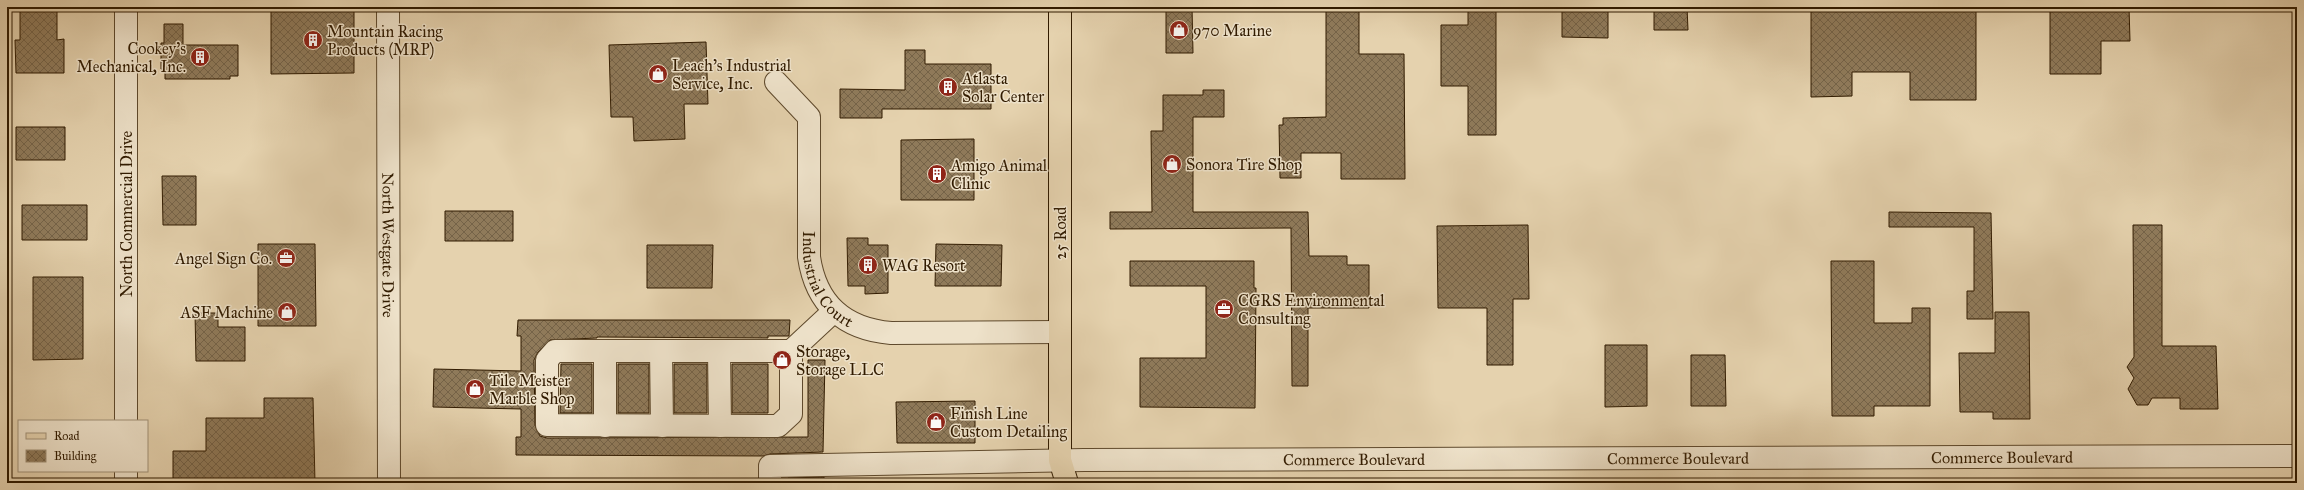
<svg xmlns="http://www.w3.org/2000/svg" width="2304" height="490" viewBox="0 0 2304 490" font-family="'IM FELL Great Primer',serif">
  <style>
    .building { fill: url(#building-cross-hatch); stroke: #311b00 }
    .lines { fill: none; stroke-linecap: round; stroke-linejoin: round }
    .minor-casing { stroke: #5e492c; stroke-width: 24 }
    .major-casing { stroke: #311b00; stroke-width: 24 }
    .minor { stroke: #eee2ca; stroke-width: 22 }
    .major { stroke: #e5d2ae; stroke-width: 22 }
    .labels { text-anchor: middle; stroke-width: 3; stroke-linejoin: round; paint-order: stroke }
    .poi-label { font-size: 16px; fill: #311b00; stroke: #eee2ca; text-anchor: start }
    .street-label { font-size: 16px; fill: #311b00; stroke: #eee2ca }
  </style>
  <defs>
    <pattern id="building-cross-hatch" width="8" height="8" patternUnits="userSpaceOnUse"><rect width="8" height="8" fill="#8f7a5a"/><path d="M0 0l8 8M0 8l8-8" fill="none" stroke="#756348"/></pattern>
  </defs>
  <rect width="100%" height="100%" fill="#e5d2ae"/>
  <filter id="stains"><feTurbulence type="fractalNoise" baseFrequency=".005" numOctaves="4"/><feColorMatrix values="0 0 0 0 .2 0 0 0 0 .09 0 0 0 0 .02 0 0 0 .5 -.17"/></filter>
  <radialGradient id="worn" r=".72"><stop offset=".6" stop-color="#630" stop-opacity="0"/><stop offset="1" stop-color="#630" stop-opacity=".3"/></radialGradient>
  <path class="building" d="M20,7h37v33l7,-1v34h-48l-1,-33h5z
    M271,7h83v66l-83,1z
    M1166,7h26l1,46h-27z
    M1326,7h33v47h45l1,125h-64v-26h-40v25h-21l-1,-53h4v-7l43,-1z
    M1468,7h28v128h-28v-49h-27v-61h27z
    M1562,7h46v31l-46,-1z
    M1654,7h33l1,23h-34z
    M1811,7h165v93h-66v-28h-58v24l-41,1z
    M2050,7h79l1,34h-29v33h-51z
    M164,24h19v21h55v31h-8v3h-65v-10h-4v-26h3z
    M706,42l2,62h-24l1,35 -51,2 -1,-24h-22l-2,-72z
    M905,50h20v14h66v45h-109v9h-42v-29l65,1z
    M1203,90h21v27h-31v95h115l1,44h38v9h22v43h-61v78h-16l-1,-158 -181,1v-17h42l-1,-81h12v-36h40z
    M16,127h49v33h-49z
    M974,139v61h-73v-60z
    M162,176h34v49h-33z
    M22,205h65v35h-65z
    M445,211h68v30h-68z
    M1889,212l102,1 2,106h-26v-28h7v-64h-85z
    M1528,225l1,74h-16v66h-26v-57h-49l-1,-82z
    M2133,225h29v121h54l2,63h-38v-11h-28l-4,7h-11l-9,-16 6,-11 -7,-11 7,-10z
    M847,238h21v7h20v48l-23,1v-8h-17z
    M258,244h57l1,82h-58z
    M936,244l66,1 -1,41h-66z
    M647,245h66l-1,43h-65z
    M1130,261h124v27h2l-1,120 -115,-1v-49h66v-72h-76z
    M1831,261h43v62h38v-15h18v98h-56v10h-42z
    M33,277h50v82l-50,1z
    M1995,312h34l1,107h-37v-7h-33l-1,-59h36z
    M195,313h23v14h27v34h-49z
    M518,320h272l-1,16h-21v2l-171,-1v1l-47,2 -12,12 -4,8 1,65 5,11 7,2 261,-1v-77h17l-2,92 -53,2 -7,2 -247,-1v-18h5v-28l-88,-2 1,-38 87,2v-35h-4z
    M1605,345h42v61l-42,1z
    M1691,355h34l1,51h-35z
    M561,364h31v49h-32z
    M618,364h31v49h-31z
    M674,364h33v49h-33z
    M732,364h36v49h-36z
    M264,398h49l2,85h-142v-32h33v-33h58z
    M975,401v42h-78l-1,-41z
    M824,477v6h-36v-5z"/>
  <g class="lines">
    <g class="minor-casing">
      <g id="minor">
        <path d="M126,7v414"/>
        <path id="s1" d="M388,7l1,476"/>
        <path id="s2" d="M776,82l33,35v140c7,47 35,72 82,76l169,-1"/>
        <path d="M605,351v75"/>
        <path d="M661,351l1,75"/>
        <path d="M719,351l1,75"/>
        <path d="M791,351h-236l-8,9v65l231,1 13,-12v-63l43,-40"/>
        <path d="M126,471v12"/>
        <path id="s3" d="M770,483v-17l314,-6 1213,-4"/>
      </g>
    </g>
    <g class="major-casing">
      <path id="major" d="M1060,7v453l7,23"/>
    </g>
    <use href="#minor" class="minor"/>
    <use href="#major" class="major"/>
  </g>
  <defs>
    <g id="shop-disc" transform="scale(1)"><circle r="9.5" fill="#8f2418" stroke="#eee2ca"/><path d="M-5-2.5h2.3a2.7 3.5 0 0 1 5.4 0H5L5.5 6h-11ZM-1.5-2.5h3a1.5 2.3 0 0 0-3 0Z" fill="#fff"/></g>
    <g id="building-disc" transform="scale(1)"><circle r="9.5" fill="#8f2418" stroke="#eee2ca"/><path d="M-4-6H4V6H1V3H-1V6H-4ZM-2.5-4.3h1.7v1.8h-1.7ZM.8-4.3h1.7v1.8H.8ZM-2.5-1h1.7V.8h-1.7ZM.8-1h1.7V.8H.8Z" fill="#fff"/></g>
    <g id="office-disc" transform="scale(1)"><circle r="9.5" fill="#8f2418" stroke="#eee2ca"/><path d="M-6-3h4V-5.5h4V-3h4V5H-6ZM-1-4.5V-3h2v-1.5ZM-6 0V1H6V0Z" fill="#fff"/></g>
  </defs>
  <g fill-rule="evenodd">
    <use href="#shop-disc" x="1179" y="30"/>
    <use href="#building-disc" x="313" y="40"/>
    <use href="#building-disc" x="200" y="57"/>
    <use href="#shop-disc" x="658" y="74"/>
    <use href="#building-disc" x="948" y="87"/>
    <use href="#shop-disc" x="1172" y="164"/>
    <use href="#building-disc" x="937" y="174"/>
    <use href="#office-disc" x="286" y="258"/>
    <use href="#building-disc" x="868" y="265"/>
    <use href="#office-disc" x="1224" y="309"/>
    <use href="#shop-disc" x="287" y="312"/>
    <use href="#shop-disc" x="782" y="360"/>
    <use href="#shop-disc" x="475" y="389"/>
    <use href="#shop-disc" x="936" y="422"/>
  </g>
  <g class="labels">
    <g class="poi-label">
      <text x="1193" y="36">970 Marine</text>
      <text x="327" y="37">Mountain Racing<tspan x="327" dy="18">Products (MRP)</tspan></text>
      <text x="186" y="54" text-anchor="end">Cookey's<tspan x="186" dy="18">Mechanical, Inc.</tspan></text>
      <text x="672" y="71">Leach's Industrial<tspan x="672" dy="18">Service, Inc.</tspan></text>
      <text x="962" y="84">Atlasta<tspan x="962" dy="18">Solar Center</tspan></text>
      <text x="1186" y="170">Sonora Tire Shop</text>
      <text x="951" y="171">Amigo Animal<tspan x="951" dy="18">Clinic</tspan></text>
      <text x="272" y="264" text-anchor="end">Angel Sign Co.</text>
      <text x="882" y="271">WAG Resort</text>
      <text x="1238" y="306">CGRS Environmental<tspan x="1238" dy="18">Consulting</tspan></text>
      <text x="273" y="318" text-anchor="end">ASF Machine</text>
      <text x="796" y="357">Storage,<tspan x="796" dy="18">Storage LLC</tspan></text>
      <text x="489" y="386">Tile Meister<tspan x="489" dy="18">Marble Shop</tspan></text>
      <text x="950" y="419">Finish Line<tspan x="950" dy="18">Custom Detailing</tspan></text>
    </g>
    <g class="street-label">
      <text transform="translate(126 214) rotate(-90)" y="6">North Commercial Drive</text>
      <text transform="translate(1060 233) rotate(-90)" y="6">25 Road</text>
      <text dy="6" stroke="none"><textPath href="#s1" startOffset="238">North Westgate Drive</textPath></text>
      <text dy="6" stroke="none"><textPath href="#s2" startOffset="216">Industrial Court</textPath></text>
      <text dy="6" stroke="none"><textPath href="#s3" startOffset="1249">Commerce Boulevard</textPath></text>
      <text dy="6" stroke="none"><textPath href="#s3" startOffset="925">Commerce Boulevard</textPath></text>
      <text dy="6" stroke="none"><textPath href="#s3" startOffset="601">Commerce Boulevard</textPath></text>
    </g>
  </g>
  <rect width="2304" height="490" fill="none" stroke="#e5d2ae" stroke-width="24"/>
  <rect x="8" y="8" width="2288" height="474" fill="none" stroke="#311b00" stroke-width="2"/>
  <rect x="12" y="12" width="2280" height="466" fill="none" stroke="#311b00"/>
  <rect x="18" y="420" width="130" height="52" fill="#eee2ca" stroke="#a29279"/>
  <rect x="26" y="433" width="20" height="6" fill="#e5d2ae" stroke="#a29279"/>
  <text x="54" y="440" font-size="12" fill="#311b00">Road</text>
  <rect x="26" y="450" width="20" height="12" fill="url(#building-cross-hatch)" stroke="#a29279"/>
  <text x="54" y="460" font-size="12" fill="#311b00">Building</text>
  <rect width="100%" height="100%" filter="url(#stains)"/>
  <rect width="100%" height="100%" fill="url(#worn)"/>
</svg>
